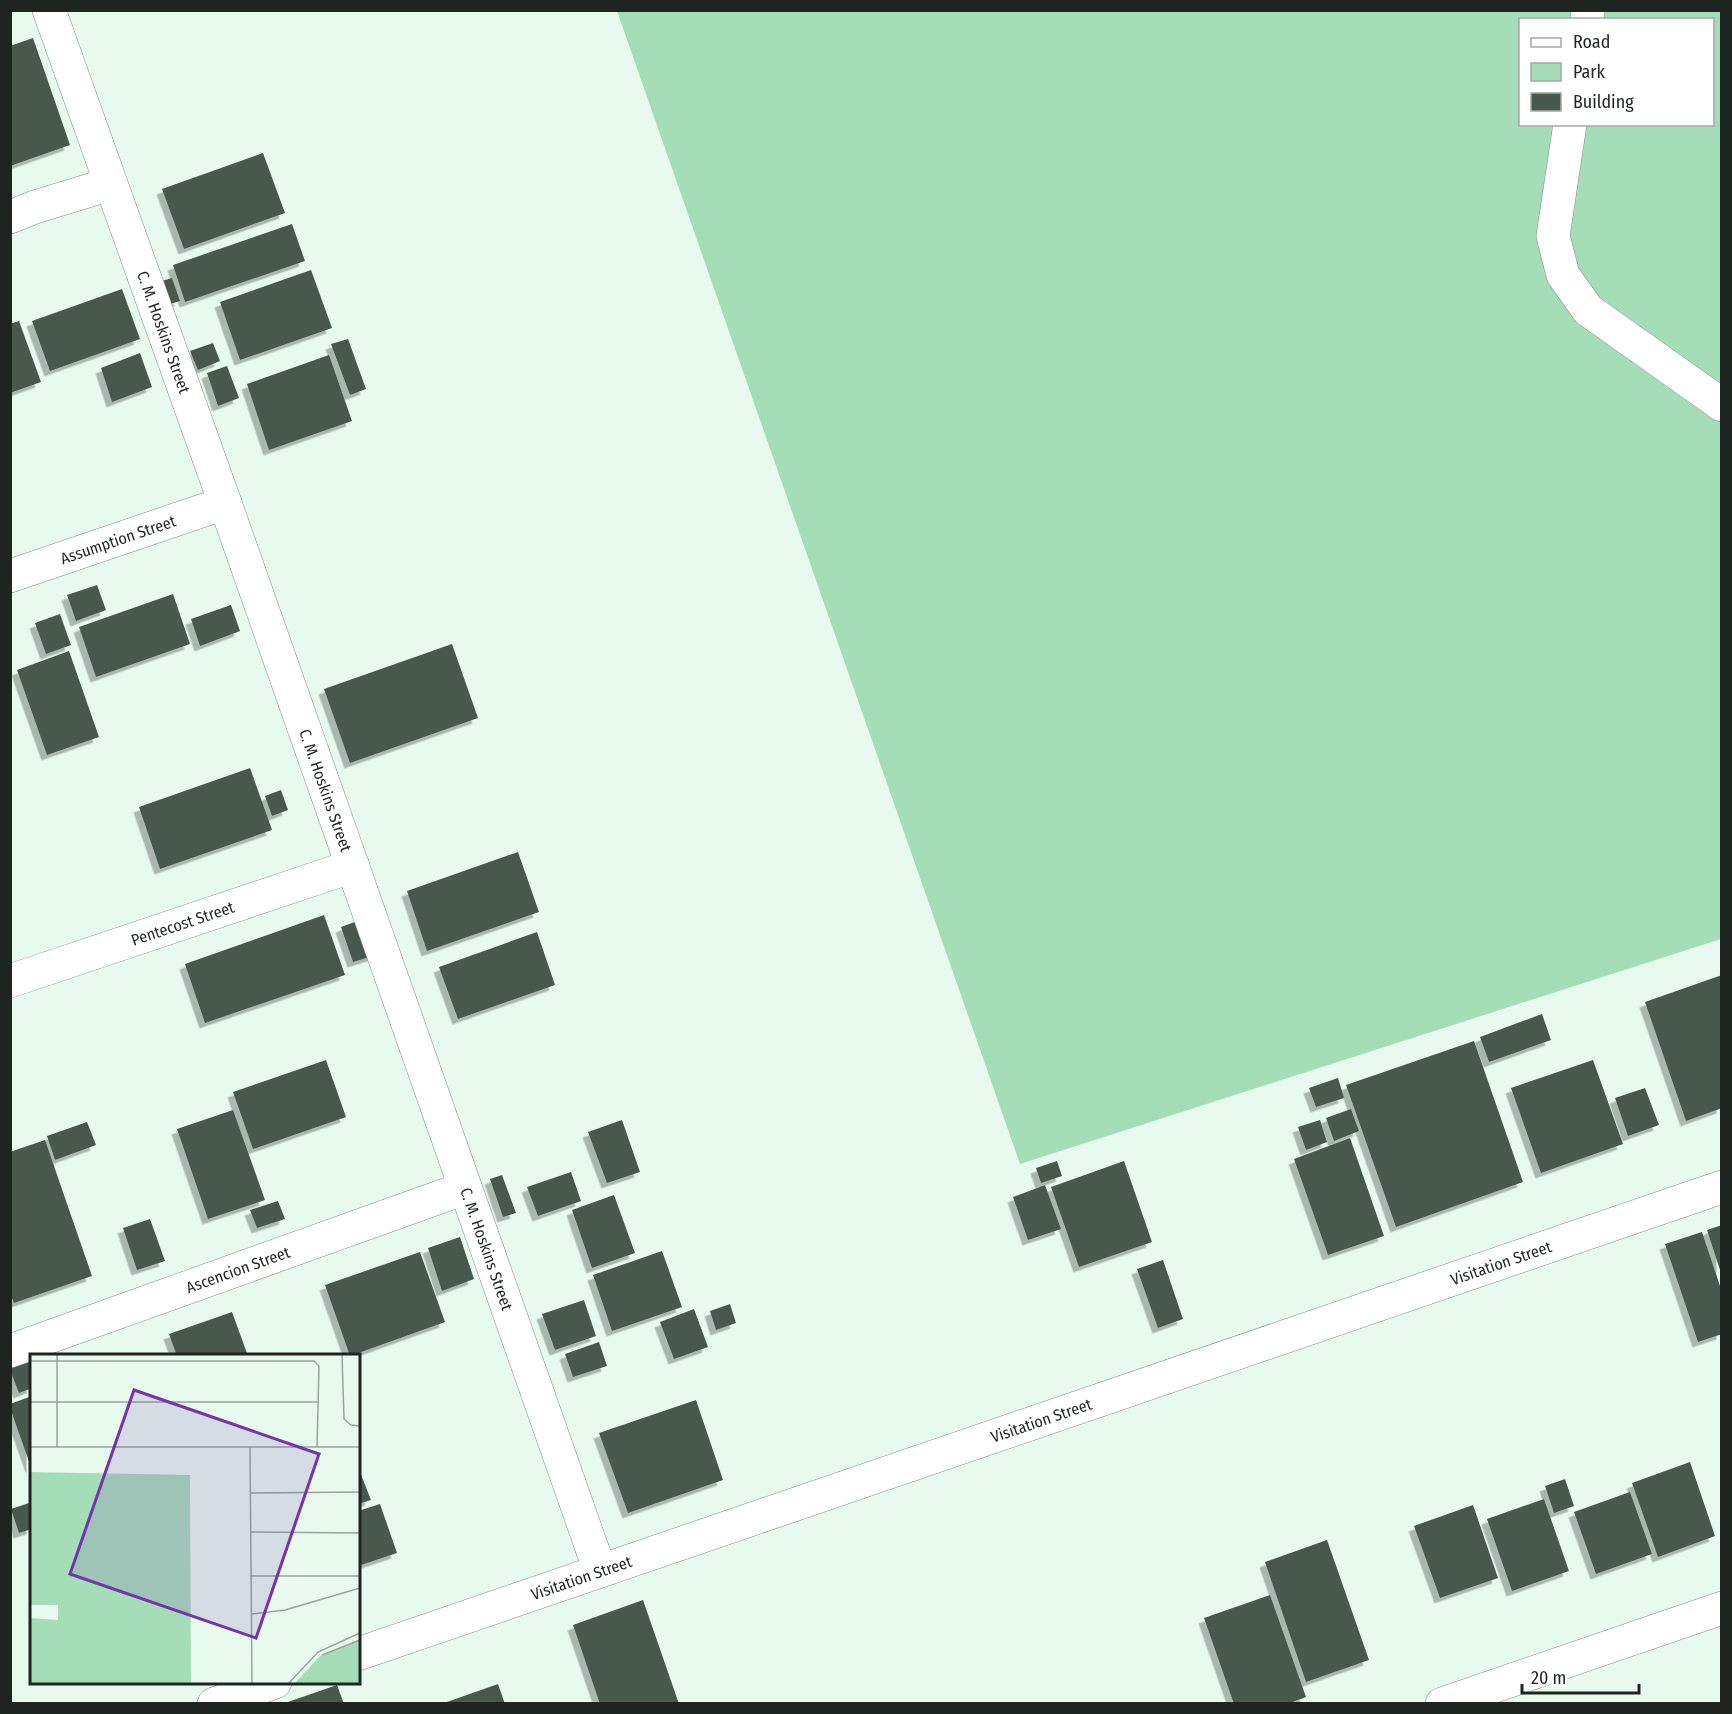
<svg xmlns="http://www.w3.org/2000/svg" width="1732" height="1714" viewBox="0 0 1732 1714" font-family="'Fira Sans Condensed',sans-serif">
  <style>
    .green { fill: #a5ddb9; fill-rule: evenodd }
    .building { fill: #49584e; filter: url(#shadow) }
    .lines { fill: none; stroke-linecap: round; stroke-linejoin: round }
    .minor-casing { stroke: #7e8e83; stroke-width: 34 }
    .minor { stroke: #fff; stroke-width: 33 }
    .labels { text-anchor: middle; stroke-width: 6; stroke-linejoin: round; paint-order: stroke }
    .street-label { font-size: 16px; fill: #1e2521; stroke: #fff }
    .inset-road { fill: none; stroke: #97a59c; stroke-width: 1.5 }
    .view { fill: #7534a9; fill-opacity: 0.15; stroke: #7534a9; stroke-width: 3 }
    .inset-edge { fill: none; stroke: #1e2521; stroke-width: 3 }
  </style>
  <defs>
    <filter id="shadow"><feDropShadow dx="-5.5" dy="5.5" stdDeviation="0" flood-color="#0004"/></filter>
  </defs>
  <rect width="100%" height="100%" fill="#e8faee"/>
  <path class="green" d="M617,11h1104v928l-701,225zM1520,20h192v104h-192z"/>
  <path class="building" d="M33,38l37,107 -60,21v-120z
    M263,153l22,60 -101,36 -22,-60z
    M292,224l13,37 -120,41 -12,-37z
    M311,270l21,58 -92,32 -20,-58z
    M172,278l8,23 -10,3 -8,-23z
    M122,289l18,50 -90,32 -18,-50z
    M19,321l22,61 -31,11v-69z
    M348,339l18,50 -16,6 -19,-51z
    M213,343l7,18 -22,9 -8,-19z
    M140,353l12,34 -40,15 -11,-34z
    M329,355l23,66 -83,29 -22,-66z
    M227,366l12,32 -21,8 -11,-33z
    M97,585l9,25 -30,11 -9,-26z
    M173,594l17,50 -94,33 -17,-50z
    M231,605l9,26 -40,15 -9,-27z
    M60,614l11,31 -25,9 -11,-31z
    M452,644l26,74 -128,45 -26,-74z
    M69,651l30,86 -52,18 -30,-85z
    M250,768l22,62 -112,39 -21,-62z
    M281,790l7,20 -16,6 -7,-20z
    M518,852l21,60 -112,39 -20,-60z
    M324,915l21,60 -140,48 -20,-59z
    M363,919l13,36 -23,7 -12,-35z
    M537,932l18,53 -97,34 -19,-52z
    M1722,975v133l-36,13 -41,-119z
    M1542,1014l9,26 -62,22 -9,-25z
    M1474,1041l49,141 -127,45 -50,-142z
    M326,1060l20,57 -93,32 -20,-57z
    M1593,1060l30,84 -82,29 -30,-85z
    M1338,1078l6,20 -28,9 -7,-19z
    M1645,1088l14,37 -31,11 -13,-38z
    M1351,1109l8,22 -25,10 -8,-23z
    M233,1110l32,90 -57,19 -31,-90z
    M622,1120l18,52 -33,11 -19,-51z
    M1320,1120l7,22 -21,8 -8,-23z
    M87,1122l9,23 -41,15 -8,-24z
    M1350,1138l34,98 -56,19 -34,-96z
    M45,1140l47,136 -78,27 -4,-10v-141z
    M1057,1161l5,15 -21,7 -5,-15z
    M1124,1161l28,81 -73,25 -28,-80z
    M571,1172l10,29 -43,15 -11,-29z
    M502,1175l14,38 -13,4 -13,-38z
    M1045,1185l16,44 -33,11 -15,-43z
    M614,1195l21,58 -43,15 -20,-58z
    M278,1201l7,18 -28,9 -7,-18z
    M150,1219l15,42 -28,9 -14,-42z
    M1722,1225v48h-1l-14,-43z
    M1702,1232l20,60v42l-24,8 -33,-98z
    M460,1237l14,42 -32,12 -14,-43z
    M662,1251l20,56 -70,24 -19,-56z
    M420,1252l25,70 -95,34 -25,-71z
    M1163,1260l20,59 -25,9 -21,-59z
    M584,1300l12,36 -41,14 -13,-36z
    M730,1304l6,19 -20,7 -6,-19z
    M694,1309l14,38 -34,12 -14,-37z
    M232,1312l16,44h-71l-8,-22z
    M599,1342l8,24 -34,11 -8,-23z
    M32,1356v32l-13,5 -9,-23v-7z
    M32,1396v71h-1l-21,-59v-4z
    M696,1400l27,80 -95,33 -29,-80z
    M1690,1462l25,74 -57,21 -26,-74z
    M358,1467l13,33 -13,4z
    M1565,1479l9,27 -20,7 -9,-27z
    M1630,1492l22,62 -56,20 -22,-62z
    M1544,1499l25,72 -57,20 -25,-72z
    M32,1502v27l-13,4 -8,-24z
    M380,1504l17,49 -39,13v-55z
    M1473,1505l25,73 -58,20 -26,-72z
    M1327,1540l42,120 -63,22 -41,-120z
    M1270,1595l36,102 -19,7h-53l-30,-86z
    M643,1600l36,104h-79l-27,-79z
    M498,1684l7,20h-61v-1z
    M337,1685l7,19h-59v-1z"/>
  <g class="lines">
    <g class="minor-casing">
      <g id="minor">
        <path id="s1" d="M49,10l176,493 375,1068"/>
        <path d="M1587,20l1,-10"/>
        <path d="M1570,124l-17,112 10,39 25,35 134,95"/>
        <path d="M10,217l25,-10 75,-23"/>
        <path id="s2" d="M10,576l215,-73"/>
        <path id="s3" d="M10,981l343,-115"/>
        <path id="s4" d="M10,1351l455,-163"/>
        <path id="s5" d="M358,1654l1364,-467"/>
        <path d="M214,1704l61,-22"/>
        <path d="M1442,1704l280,-96"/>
      </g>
    </g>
    <use href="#minor" class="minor"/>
  </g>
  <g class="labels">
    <g class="street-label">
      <text dy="6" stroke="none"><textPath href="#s1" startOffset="342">C. M. Hoskins Street</textPath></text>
      <text dy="6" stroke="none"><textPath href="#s2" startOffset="114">Assumption Street</textPath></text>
      <text dy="6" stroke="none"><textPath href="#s1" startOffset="828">C. M. Hoskins Street</textPath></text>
      <text dy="6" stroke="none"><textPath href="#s3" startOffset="182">Pentecost Street</textPath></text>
      <text dy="6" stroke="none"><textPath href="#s1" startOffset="1314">C. M. Hoskins Street</textPath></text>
      <text dy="6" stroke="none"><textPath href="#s5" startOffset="1208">Visitation Street</textPath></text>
      <text dy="6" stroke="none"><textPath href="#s4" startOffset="242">Ascencion Street</textPath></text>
      <text dy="6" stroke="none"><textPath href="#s5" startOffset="722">Visitation Street</textPath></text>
      <text dy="6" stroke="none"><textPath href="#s5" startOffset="236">Visitation Street</textPath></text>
    </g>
  </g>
  <g transform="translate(30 1354)">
    <rect width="330" height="330" fill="#e8faee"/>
    <path d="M0,118l160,3 1,208h-161v-65l28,2v-15h-28zM330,286v43h-65l25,-27z" fill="#a5ddb9"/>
    <path class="inset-road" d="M27,1v92M312,1l2,64 7,6 9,1M0,7h284l5,5 -2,81M0,48h288M0,93h330M220,93l2,236M220,139l110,-1M220,178l110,1M220,222h110M221,260l34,-4 75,-22M292,301l38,-15M259,329l29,-31 42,-19"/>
    <path class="view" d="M104,36l185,64 -63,184 -186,-64z"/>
    <rect width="330" height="330" class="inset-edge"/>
  </g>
  <rect width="1732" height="1714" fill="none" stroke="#1e2521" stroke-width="24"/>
  <rect x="1519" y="18" width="195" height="108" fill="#ffffff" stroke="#a5a8a6" stroke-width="1.5"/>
  <rect x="1531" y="38" width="30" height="9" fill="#ffffff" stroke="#a5a8a6" stroke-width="1.5"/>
  <text x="1573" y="48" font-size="18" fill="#1e2521">Road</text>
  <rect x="1531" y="63" width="30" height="18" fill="#a5ddb9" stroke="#a5a8a6" stroke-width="1.5"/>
  <text x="1573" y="78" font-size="18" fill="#1e2521">Park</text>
  <rect x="1531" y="93" width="30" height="18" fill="#49584e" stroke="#a5a8a6" stroke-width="1.5"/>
  <text x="1573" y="108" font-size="18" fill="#1e2521">Building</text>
  <path d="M1522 1684v9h117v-9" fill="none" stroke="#1e2521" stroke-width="3"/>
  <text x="1531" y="1684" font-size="18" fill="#1e2521" stroke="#ffffff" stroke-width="4.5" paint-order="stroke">20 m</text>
</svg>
